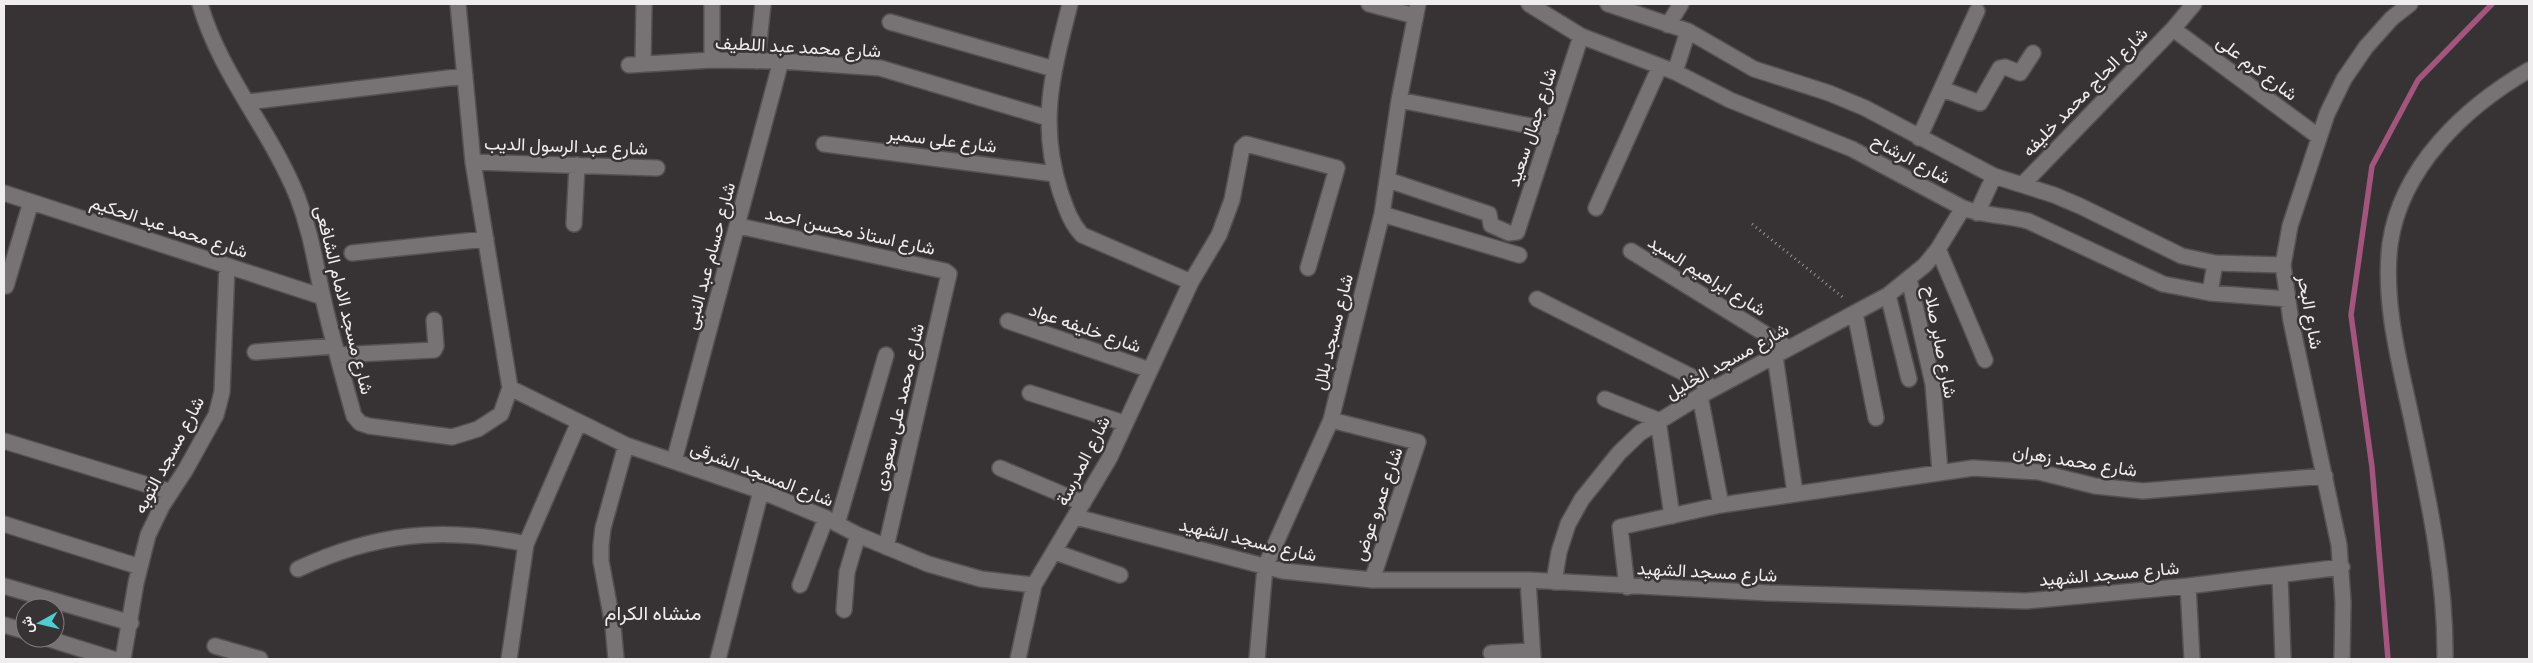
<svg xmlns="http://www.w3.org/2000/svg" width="2533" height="663" viewBox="0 0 2533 663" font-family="Ubuntu,Vazirmatn,sans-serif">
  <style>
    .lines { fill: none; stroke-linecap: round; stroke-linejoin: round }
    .stream { stroke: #a2567d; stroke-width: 5.5 }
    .street-casing { stroke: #555153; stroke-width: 18 }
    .path { stroke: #959193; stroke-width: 3; stroke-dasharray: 1 4; stroke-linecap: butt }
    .street { stroke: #777274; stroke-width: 15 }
    .labels { text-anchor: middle; stroke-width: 5; stroke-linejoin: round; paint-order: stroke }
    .street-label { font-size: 18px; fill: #f0edee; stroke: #373335 }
    .quarter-label { font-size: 20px; fill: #f0edee; stroke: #373335 }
  </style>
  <rect width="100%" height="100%" fill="#373335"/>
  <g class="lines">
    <path class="stream" d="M2388,659l-16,-192 -21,-152 21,-149 46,-86 74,-76"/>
    <g class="street-casing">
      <path id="street" d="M200,4c20,70 70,125 97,192 14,36 18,66 26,102 9,40 20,79 31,118l6,7 9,3 83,11 26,-8 23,-15 9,-26
        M458,4l15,158 37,226
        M1070,4c-17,68 -32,117 -10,187 6,17 10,31 22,44l109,47
        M1369,4l46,12
        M1529,4l52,32 94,36 55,28 122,49 111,59c21,8 43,7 65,13l135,63 47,9 78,6
        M1608,4l80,27 66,38 75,24 36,15 129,68 60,19 26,11 102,50 33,7 68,2
        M890,22l164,47
        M1668,25l13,-21
        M2173,29l146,108
        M712,60v-56
        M757,61l6,-57
        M643,64l1,-60
        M629,65l83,-5 69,1 99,7 168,50
        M1675,72l13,-41
        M1942,89l38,14 20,-35 5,-1 15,6 13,-20
        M1399,100l152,30
        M248,102l217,-26
        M1919,138l58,-127
        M824,144l231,30
        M473,162l184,6
        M1388,180l101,34 2,11 18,8 8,-1 64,-196
        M2023,184l150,-155 21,-25
        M4,193l319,104
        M1596,208l64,-142
        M1977,213l17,-37
        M1382,214l137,41
        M574,224l3,-59
        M739,226l206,45 4,3 -63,273
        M1938,249l47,111
        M1631,251l157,97
        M352,253l134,-14
        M1909,279l24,105 7,88
        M6,286l25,-84
        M2210,293l5,-30
        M1888,295l21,84
        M1537,299l177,89
        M1855,313l21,105
        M1008,321l142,49
        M255,352l80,-6
        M338,355l96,-5 2,-4 -2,-26
        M1775,356l20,137
        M510,388l116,57 135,46 65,27 32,17 70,29 53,15 53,6
        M1030,393l94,30
        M1700,396l21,109
        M1605,399l53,21 14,96
        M1331,420l87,22 -46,138
        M4,441l167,51
        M674,461l107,-400
        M1000,468l83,35
        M1076,517l207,54 89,9h156l241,13 257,8 162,-15 154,-19
        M4,524l136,43
        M837,524l49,-169
        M1055,552l65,23
        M298,569c77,-36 145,-43 228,-25
        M2280,575l3,84
        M1528,580l5,79
        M1554,582l5,-30 9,-28 14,-25 37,-46 21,-20 60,-37 188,-101 37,-30 13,-16 25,-41
        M800,585l26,-67
        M4,586l127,37
        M2188,586l4,73
        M1627,587l-7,-60 101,-22 252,-37 66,4 56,14 48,5 182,-15
        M844,610l3,-38 11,-37
        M4,625l21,6
        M46,638l67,21
        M215,646l45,13
        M1491,653l41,-2
        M123,659l13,-76 12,-48 14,-29 24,-37 30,-54 6,-23 5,-126
        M509,659l17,-115 52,-120
        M616,659l-3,-33 -12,-65v-16l2,-17 23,-83
        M718,659l43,-168
        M1018,659l16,-74 75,-126 82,-177 28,-47 13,-35 10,-52 4,-4 91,24 -29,100
        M1257,659l8,-92 66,-147 51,-206 17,-114 19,-96
        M2342,659l1,-57 -4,-57 -48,-224 -8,-56 7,-39 37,-112 17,-35 22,-32 26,-29 18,-14
        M2445,659c1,-82 -17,-162 -34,-243 -12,-55 -28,-115 -21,-172 11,-77 75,-137 139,-174"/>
    </g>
    <path class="path" d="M1752,224l93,75"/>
    <use href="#street" class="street"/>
  </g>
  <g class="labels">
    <g class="street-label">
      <text transform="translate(798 47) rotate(3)" y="6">شارع محمد عبد اللطيف</text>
      <text transform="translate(2257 68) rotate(37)" y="6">شارع كرم على</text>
      <text transform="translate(2085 92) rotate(-46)" y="6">شارع الحاج محمد خليفه</text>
      <text transform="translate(1532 127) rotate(-72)" y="6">شارع جمال سعيد</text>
      <text transform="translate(942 140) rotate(7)" y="6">شارع على سمير</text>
      <text transform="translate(566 146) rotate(2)" y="6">شارع عبد الرسول الديب</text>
      <text transform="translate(1911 159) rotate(28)" y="6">شارع الرشاح</text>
      <text transform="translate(169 227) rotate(18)" y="6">شارع محمد عبد الحكيم</text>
      <text transform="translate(850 231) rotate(12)" y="6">شارع استاذ محسن احمد</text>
      <text transform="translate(710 256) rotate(-75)" y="6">شارع حسام عبد النبى</text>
      <text transform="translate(1707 276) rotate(32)" y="6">شارع ابراهيم السيد</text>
      <text transform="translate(344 300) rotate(76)" y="6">شارع مسجد الامام الشافعى</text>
      <text transform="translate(2310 312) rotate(80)" y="6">شارع البحر</text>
      <text transform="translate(1085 328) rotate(19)" y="6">شارع خليفه عواد</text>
      <text transform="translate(1333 332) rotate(-76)" y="6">شارع مسجد بلال</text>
      <text transform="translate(1940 342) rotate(79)" y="6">شارع صابر صلاح</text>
      <text transform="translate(1727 361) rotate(-29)" y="6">شارع مسجد الخليل</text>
      <text transform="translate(899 407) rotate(-77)" y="6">شارع محمد على سعودى</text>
      <text transform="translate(169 455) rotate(-62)" y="6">شارع مسجد التوبه</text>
      <text transform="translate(1083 461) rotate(-63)" y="6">شارع المدرسة</text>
      <text transform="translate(2075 461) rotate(9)" y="6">شارع محمد زهران</text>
      <text transform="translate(762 474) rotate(21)" y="6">شارع المسجد الشرقى</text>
      <text transform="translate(1378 504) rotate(-71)" y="6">شارع عمرو عوض</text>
      <text transform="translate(1248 540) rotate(13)" y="6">شارع مسجد الشهيد</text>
      <text transform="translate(1707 572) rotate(3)" y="6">شارع مسجد الشهيد</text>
      <text transform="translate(2109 574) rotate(-5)" y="6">شارع مسجد الشهيد</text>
    </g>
    <g class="quarter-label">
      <text x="653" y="620">منشاه الكرام</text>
    </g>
  </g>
  <rect width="2533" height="663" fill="none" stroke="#f0edee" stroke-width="10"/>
  <g transform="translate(40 623) rotate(262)"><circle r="24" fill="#373335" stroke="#817d7f"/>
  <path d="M0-4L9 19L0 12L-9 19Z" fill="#51ccd1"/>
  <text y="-8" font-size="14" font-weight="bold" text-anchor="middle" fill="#f0edee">ش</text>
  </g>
</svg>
